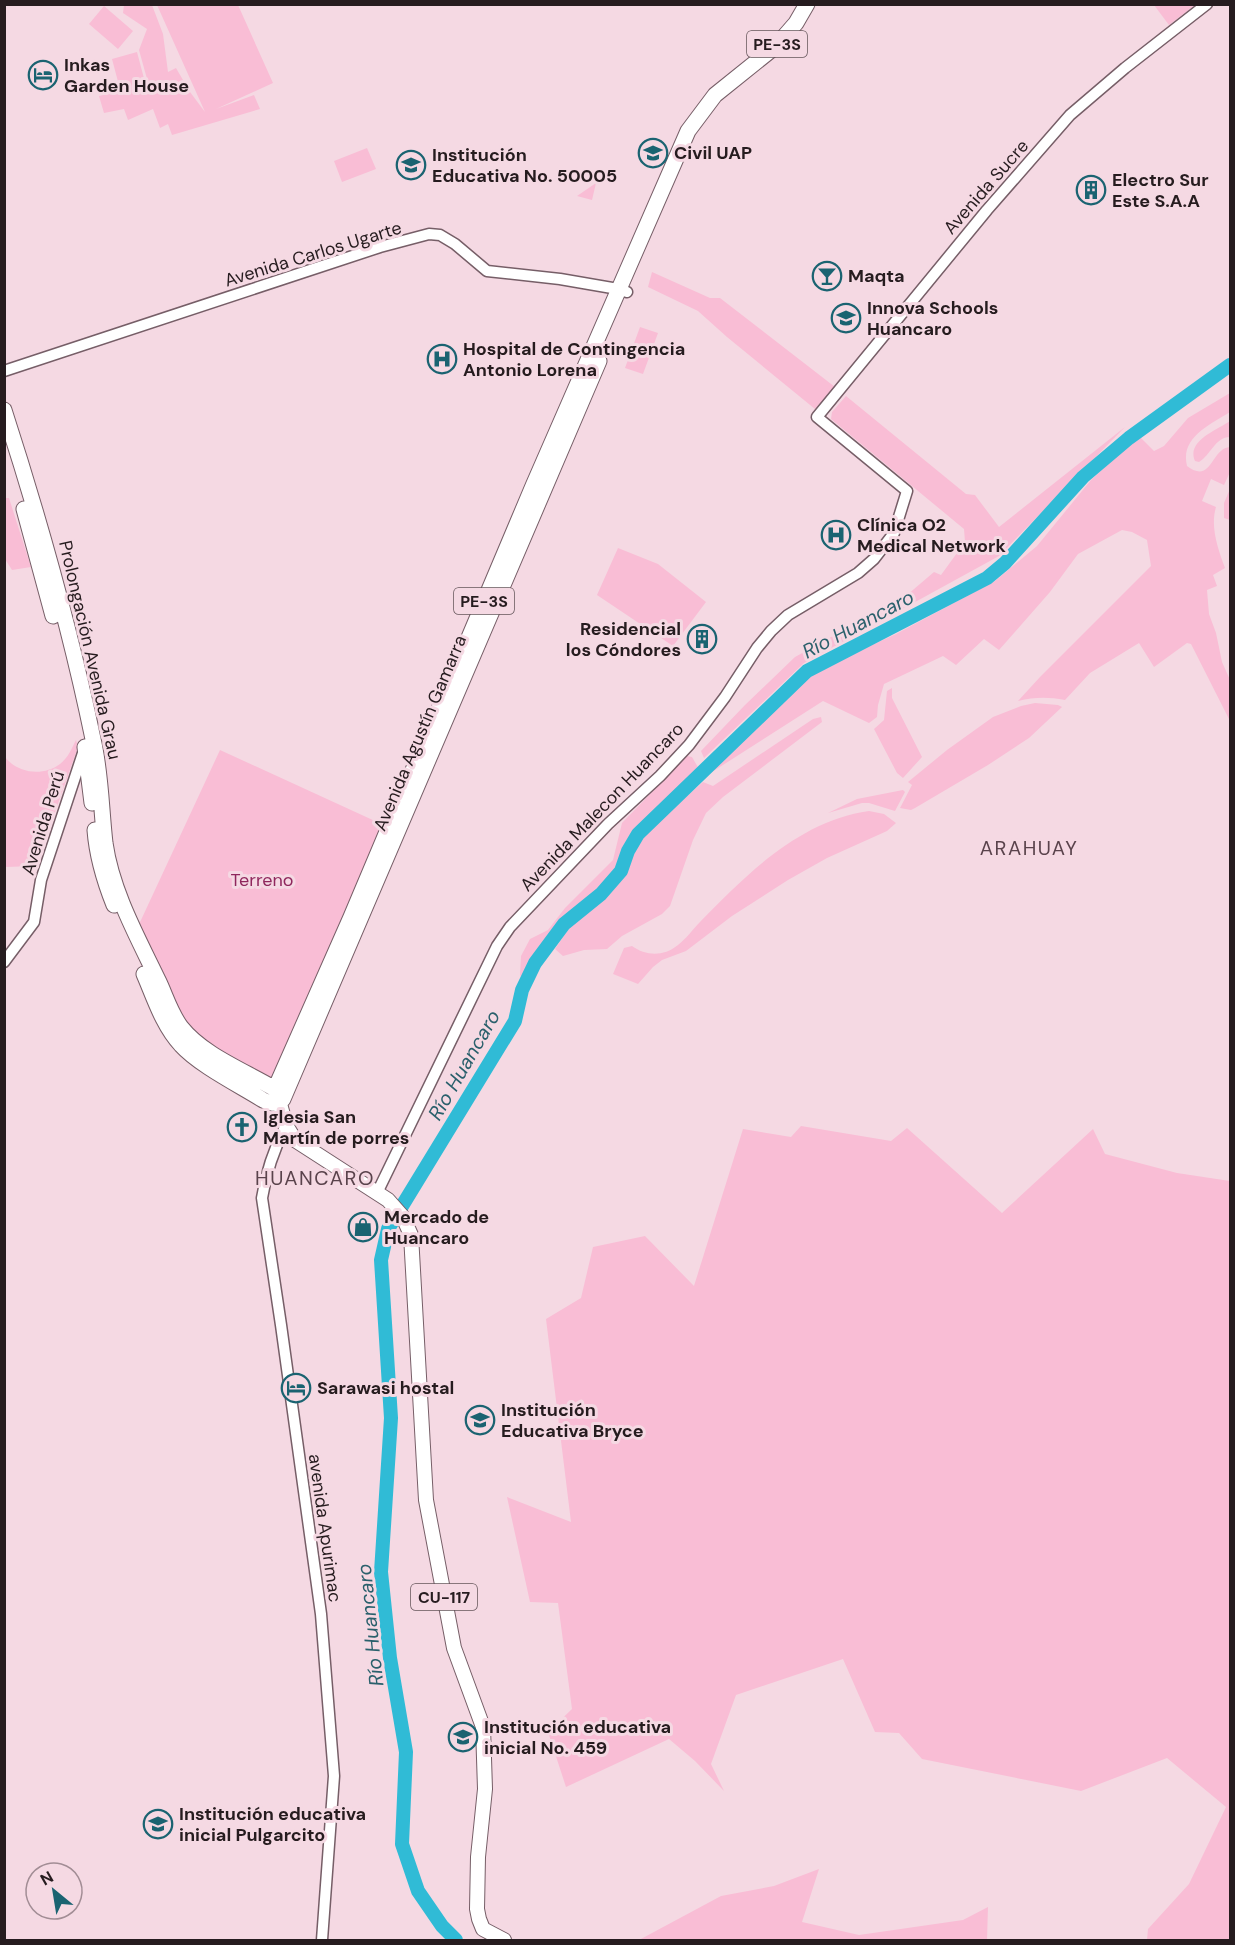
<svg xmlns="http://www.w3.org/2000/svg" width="1235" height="1945" viewBox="0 0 1235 1945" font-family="'DM Sans',sans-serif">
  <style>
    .green { fill: #f9bdd5 }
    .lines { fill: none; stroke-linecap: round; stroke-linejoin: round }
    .river { stroke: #30bbd6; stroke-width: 14 }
    .tertiary-casing { stroke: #765e67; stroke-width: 13 }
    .primary-casing { stroke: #765e67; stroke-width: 16 }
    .trunk-casing { stroke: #765e67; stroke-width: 17 }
    .tertiary { stroke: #fff; stroke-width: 10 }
    .primary { stroke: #fff; stroke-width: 14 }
    .trunk { stroke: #fff; stroke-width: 15 }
    .labels { text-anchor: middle; stroke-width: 6; stroke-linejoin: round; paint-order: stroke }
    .shield { fill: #f5d9e3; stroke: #64555a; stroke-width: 1.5 }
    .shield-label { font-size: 16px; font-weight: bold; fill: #261c1f }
    .poi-label { font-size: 18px; font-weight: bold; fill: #261c1f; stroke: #f5d9e3; text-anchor: start }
    .street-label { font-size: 18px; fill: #261c1f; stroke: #f5d9e3 }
    .park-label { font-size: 18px; fill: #8f275d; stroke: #f5d9e3 }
    .water-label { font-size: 20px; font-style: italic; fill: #2a606c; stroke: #f5d9e3 }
    .neighbourhood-label { font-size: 20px; letter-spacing: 1.5px; fill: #5a434c; stroke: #f5d9e3 }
  </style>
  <rect width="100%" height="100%" fill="#f5d9e3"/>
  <path class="green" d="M124,5h28l11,29 5,38 8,-4 14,24 15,20 -48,-107h81l35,78 -57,26 38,-14 6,14 -88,26 -4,-11 -8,4 -7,-19 -25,11 -4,-11 -20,4 -5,-17 20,-5 2,2 -9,-34 25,-7 9,34 -19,6 22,-6 -10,-36 8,-21 -24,-16z
    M1154,5h41l-26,20z
    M104,6l29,25 -15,18 -29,-25z
    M367,148l9,21 -34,13 -8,-21z
    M596,183l-4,17 -15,-4z
    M652,272l58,26h10l115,89 -20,22 -88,-72 -29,-26 -50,-24z
    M640,327l18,6 -15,41 -18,-6z
    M1230,393v19c-20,13 -50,25 -43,54 25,19 24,-18 43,-19v25l-6,13 -13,-6 -9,22 14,6c-6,20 2,42 9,61l-12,7 4,11 -10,4 2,24 7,19 6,29 8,18v41l-39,-77 -4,-1 -33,24 -15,-24 -49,30 -25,27c-17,-3 -30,-3 -47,1l22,-24 111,-111 -4,-26 -15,-8 -10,-2 -44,24 -28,38 -51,58 -15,-11 -28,26 -13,-9 -59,28 -6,21 -1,12 -8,6 -46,-22 -111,71 -3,-2 97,-91 16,-11 74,-34 99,-53 42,-35 54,-66 48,-44 15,15 10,-5 24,-28z
    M846,396l120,98 9,1 24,32 126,-100 -126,129 -195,107 -100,95 -3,-7 44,-46 50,-48 112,-62 27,-23 7,3 24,-33 -1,-13 -133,-110 1,-7z
    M1230,421v16c-15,0 -19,18 -31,25l-4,-1c-9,-20 22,-31 35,-40z
    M1230,489v31l-6,-2v-15z
    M5,498h4l22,69 -19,3 -7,-11z
    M618,548l40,16 48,38 -33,44 -76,-51z
    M892,688v10l30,59 -19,21 -6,-5 -23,-44 10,-9 3,-29z
    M1035,703l23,2 4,2 -33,31 -41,27 -73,43 -4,2 -11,-2 12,-23 -4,-3 39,-32 46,-33 28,-11z
    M821,717l1,5 -99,75 -17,16 -13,27 -23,66 -8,8 -40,22 -15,13 -23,1 -21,6 -8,-7 15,-22 43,-38 11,-13 8,-21 9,-18 62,-55 10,4 100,-67z
    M76,740l2,7 -42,119 -31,1v-110c12,16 38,20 55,7 8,-6 12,-16 16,-24z
    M220,750l168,77 -116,251 -74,-34 -63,-111z
    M687,756l5,1 7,12 -67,66 -14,33 -15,19 -47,40 -24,34 -9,20 -3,-6 1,-19 9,-17 18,-9 17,-22 48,-48 9,-37z
    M903,790l2,2 -10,19 -26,-8h-7l-34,10 29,-14z
    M869,811l15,3 12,9 -9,8 -60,27 -39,22 -56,36 -46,35 -24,9 -9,7 -15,17 -25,-10 11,-26 8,-2c14,10 31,11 46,-1 8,-6 15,-16 22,-23 47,-48 99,-101 169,-111z
    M801,1126l90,15 16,-13 95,85 91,-84 12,25 72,19 53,8v759h-83l1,-11 41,-45 37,-77 -59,-49 -86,33 -159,-32 -23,-26 -24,-1 -32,-73 -107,36 -25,69 13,27 -29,-30 -26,-22 -103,48 -18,-55 24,-23 -14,-106 -28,-1 -23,-105 64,25 -25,-203 35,-21 12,-51 52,-11 49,50 49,-157 48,8z
    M819,1869l-17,53 57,13 104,-15 25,-13 -1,33h-348l82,-44 53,-10z"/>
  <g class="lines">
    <path class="river" d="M456,1940l-14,-14 -24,-35 -16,-47 4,-92 -16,-94 -9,-86 10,-154 -10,-158 7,-31 127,-208 7,-31 13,-27 29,-39 37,-30 20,-23 7,-20 10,-17 169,-163 180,-93 18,-15 78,-86 46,-39 101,-73"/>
    <g class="tertiary-casing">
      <path id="tertiary" d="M4,371l376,-124 49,-13 11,1 15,9 32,27 73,8 58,10 9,3
        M4,962l30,-40 7,-42 43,-130
        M286,1125c-12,24 -20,47 -24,73l19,127 40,289 13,162 -12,164
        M377,1193l120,-247 13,-19 98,-103 52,-48 29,-31 36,-48 32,-49 14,-17 17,-16 70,-42 16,-14 20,-26 13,-42 -90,-74 170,-207 83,-95 55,-47 82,-64"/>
    </g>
    <g class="primary-casing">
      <path id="primary" d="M277,1094l9,31 9,15 93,60 15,17 8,18 15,265 28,148 29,79 2,62 -7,68 -1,52 2,10 4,10 21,11"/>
    </g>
    <g class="trunk-casing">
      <path id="trunk" d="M4,410c35,108 66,218 89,329 8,34 8,69 12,104 7,49 33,95 54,139 7,15 12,32 22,45 22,28 64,44 94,62l76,-172 182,-431 155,-355 27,-36 61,-49 20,-23 11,-19
        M24,509l29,107
        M85,747l7,56
        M95,830c2,27 9,50 19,75
        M144,974c10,23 19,52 37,71 18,20 58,40 82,55 8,3 14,6 20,-1l316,-738"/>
    </g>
    <use href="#tertiary" class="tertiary"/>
    <use href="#primary" class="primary"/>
    <use href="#trunk" class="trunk"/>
  </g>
  <defs>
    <g id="hotel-ring" transform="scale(1.5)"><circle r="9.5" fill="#f5d9e3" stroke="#1a6371" stroke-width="1.5"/><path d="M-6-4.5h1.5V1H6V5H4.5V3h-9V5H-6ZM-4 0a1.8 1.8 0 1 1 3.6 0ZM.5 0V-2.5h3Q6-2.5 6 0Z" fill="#1a6371"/></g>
    <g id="university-ring" transform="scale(1.5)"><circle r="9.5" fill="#f5d9e3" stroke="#1a6371" stroke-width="1.5"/><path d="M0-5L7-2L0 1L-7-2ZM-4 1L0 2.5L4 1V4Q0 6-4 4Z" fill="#1a6371"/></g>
    <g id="school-ring" transform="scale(1.5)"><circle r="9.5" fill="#f5d9e3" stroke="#1a6371" stroke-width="1.5"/><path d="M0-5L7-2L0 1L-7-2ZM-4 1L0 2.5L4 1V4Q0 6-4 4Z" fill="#1a6371"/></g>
    <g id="building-ring" transform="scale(1.5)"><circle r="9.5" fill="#f5d9e3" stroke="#1a6371" stroke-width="1.5"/><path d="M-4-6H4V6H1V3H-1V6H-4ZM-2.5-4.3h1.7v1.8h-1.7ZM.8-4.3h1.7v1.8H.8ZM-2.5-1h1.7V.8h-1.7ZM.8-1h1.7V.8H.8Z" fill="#1a6371"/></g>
    <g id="bar-ring" transform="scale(1.5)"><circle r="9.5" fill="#f5d9e3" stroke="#1a6371" stroke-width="1.5"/><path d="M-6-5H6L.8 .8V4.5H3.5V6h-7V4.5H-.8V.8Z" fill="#1a6371"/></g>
    <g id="hospital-ring" transform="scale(1.5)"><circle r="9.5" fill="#f5d9e3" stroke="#1a6371" stroke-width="1.5"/><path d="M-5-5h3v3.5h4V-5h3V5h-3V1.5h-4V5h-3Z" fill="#1a6371"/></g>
    <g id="church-ring" transform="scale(1.5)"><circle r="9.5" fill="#f5d9e3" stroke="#1a6371" stroke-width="1.5"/><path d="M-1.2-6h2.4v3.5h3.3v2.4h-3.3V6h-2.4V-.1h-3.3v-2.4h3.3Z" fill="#1a6371"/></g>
    <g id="shop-ring" transform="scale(1.5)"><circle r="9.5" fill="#f5d9e3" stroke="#1a6371" stroke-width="1.5"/><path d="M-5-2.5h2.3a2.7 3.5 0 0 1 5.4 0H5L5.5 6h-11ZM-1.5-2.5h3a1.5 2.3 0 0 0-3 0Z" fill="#1a6371"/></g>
  </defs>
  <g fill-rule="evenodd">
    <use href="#hotel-ring" x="43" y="75"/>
    <use href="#university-ring" x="653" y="153"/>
    <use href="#school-ring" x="411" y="165"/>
    <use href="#building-ring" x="1091" y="190"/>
    <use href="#bar-ring" x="827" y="276"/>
    <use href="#school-ring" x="846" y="318"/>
    <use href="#hospital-ring" x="442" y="359"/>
    <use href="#hospital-ring" x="836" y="535"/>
    <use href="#building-ring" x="702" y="639"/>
    <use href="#church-ring" x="242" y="1127"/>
    <use href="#shop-ring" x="363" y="1227"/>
    <use href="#hotel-ring" x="296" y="1388"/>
    <use href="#school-ring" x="480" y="1420"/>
    <use href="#school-ring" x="463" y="1737"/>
    <use href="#school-ring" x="158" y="1824"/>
  </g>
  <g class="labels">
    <g class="shield">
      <rect x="747" y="31" width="60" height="26" rx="4.5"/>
      <rect x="454" y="588" width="60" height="26" rx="4.5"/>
      <rect x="411" y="1584" width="66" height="26" rx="4.5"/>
    </g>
    <g class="shield-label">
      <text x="777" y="50">PE-3S</text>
      <text x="484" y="607">PE-3S</text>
      <text x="444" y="1603">CU-117</text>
    </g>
    <g class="poi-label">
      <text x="64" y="71">Inkas<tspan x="64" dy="21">Garden House</tspan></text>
      <text x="674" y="159">Civil UAP</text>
      <text x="432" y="161">Institución<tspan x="432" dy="21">Educativa No. 50005</tspan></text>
      <text x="1112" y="186">Electro Sur<tspan x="1112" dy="21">Este S.A.A</tspan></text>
      <text x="848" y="282">Maqta</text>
      <text x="867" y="314">Innova Schools<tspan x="867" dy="21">Huancaro</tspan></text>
      <text x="463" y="355">Hospital de Contingencia<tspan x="463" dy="21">Antonio Lorena</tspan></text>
      <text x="857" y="531">Clínica O2<tspan x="857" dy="21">Medical Network</tspan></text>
      <text x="681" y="635" text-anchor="end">Residencial<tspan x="681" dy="21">los Cóndores</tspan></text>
      <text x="263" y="1123">Iglesia San<tspan x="263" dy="21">Martín de porres</tspan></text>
      <text x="384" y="1223">Mercado de<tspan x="384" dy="21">Huancaro</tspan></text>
      <text x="317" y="1394">Sarawasi hostal</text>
      <text x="501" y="1416">Institución<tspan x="501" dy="21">Educativa Bryce</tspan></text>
      <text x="484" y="1733">Institución educativa<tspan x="484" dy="21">inicial No. 459</tspan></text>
      <text x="179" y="1820">Institución educativa<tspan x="179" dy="21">inicial Pulgarcito</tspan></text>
    </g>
    <g class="street-label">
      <text transform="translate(986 187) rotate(-49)" y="6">Avenida Sucre</text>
      <text transform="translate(313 254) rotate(-17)" y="6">Avenida Carlos Ugarte</text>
      <text transform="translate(90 650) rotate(77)" y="6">Prolongación Avenida Grau</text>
      <text transform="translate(420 733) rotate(-67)" y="6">Avenida Agustín Gamarra</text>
      <text transform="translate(602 807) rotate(-46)" y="6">Avenida Malecon Huancaro</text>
      <text transform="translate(43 823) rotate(-73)" y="6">Avenida Perú</text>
      <text transform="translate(325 1528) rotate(82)" y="6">avenida Apurimac</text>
    </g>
    <g class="park-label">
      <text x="262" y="886">Terreno</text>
    </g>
    <g class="water-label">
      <text transform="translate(858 624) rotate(-28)" y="7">Río Huancaro</text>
      <text transform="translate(464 1065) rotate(-60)" y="7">Río Huancaro</text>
      <text transform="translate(370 1625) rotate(-96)" y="7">Río Huancaro</text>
    </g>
    <g class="neighbourhood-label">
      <text x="1029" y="855">ARAHUAY</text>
      <text x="315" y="1185">HUANCARO</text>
    </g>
  </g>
  <rect width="1235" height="1945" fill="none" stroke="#261c1f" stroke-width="12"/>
  <g transform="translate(54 1891) rotate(330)"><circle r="28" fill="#f5d9e3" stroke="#a28d95" stroke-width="1.5"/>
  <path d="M0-4.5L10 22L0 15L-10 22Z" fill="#1a6371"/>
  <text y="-9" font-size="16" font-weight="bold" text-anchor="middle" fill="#261c1f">N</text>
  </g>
</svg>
